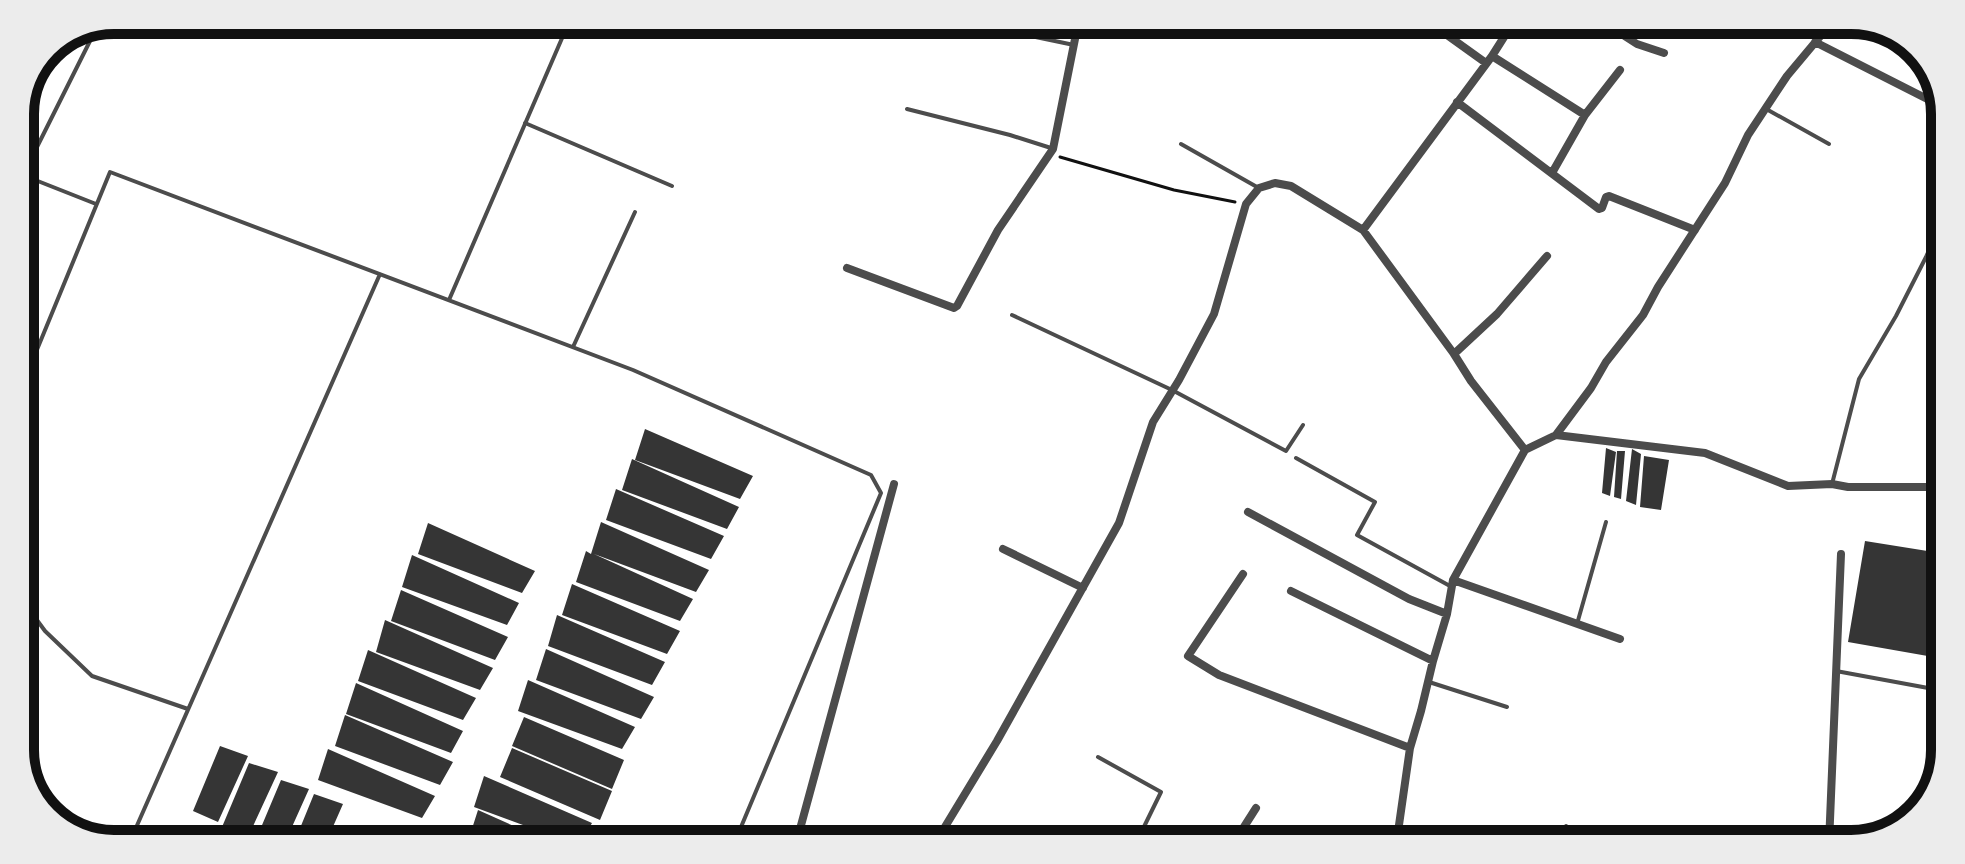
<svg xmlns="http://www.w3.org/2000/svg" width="1965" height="864" viewBox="0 0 1965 864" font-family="'Fira Sans',sans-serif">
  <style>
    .building { fill: #353535 }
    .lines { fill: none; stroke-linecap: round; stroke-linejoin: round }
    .path { stroke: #111; stroke-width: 3 }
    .service { stroke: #4c4c4c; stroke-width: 4 }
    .minor { stroke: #4c4c4c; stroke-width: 8 }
    .rim { fill: none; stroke: #111; stroke-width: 10 }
  </style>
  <rect width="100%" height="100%" fill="#fff"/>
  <path class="building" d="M645,429l108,47 -13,23 -105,-39z
    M1606,448l10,4 -6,44 -8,-3z
    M1632,449l9,5 -5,51 -10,-4z
    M1617,451h8l-4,48 -7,-2z
    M1644,456l25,4 -8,50 -21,-3z
    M632,459l107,48 -12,22 -105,-39z
    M616,489l108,47 -13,23 -105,-39z
    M601,522l108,48 -13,22 -102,-38 99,45 -13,22 -104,-39 10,-31 5,3z
    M428,523l107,48 -13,22 -104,-39z
    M1865,541l75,12 -1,105 -91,-16z
    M412,555l107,48 -12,22 -105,-38z
    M572,584l108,47 -13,23 -105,-39z
    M401,590l107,47 -13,23 -104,-39z
    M557,615l108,47 -13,23 -104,-39z
    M385,620l108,48 -13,22 -104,-38z
    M546,649l108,48 -13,22 -105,-39z
    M368,650l108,48 -13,22 -105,-39z
    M528,680l107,47 -13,22 -104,-38z
    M356,683l107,48 -12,22 -105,-39z
    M345,715l108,47 -13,23 -105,-39z
    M524,717l100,43 -12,29 -100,-43z
    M220,746l28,10 -30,66 -25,-11z
    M512,748l100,43 -12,29 -100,-43z
    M328,749l107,47 -13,22 -104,-38z
    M249,763l29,9 -30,65h-3l-23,-10z
    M484,776l108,47 -9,16h-22l-87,-32z
    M281,780l28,9 -22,49 -30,-1z
    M314,794l29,10 -15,34h-32z
    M478,810l65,29 -74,-1z"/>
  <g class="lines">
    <path class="path" d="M1060,157l114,33 61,12"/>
    <path class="service" d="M922,26l55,11 16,-6 9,-1 72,15
      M907,109l103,26 41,13
      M1768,110l61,34
      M525,123l147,63
      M1181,144l76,43
      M20,174l76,30
      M23,175l74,-148
      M449,300l120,-278
      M1012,315l160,75 114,61 17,-26
      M573,347l62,-135
      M20,391l90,-219 523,198 238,105 10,18 -145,346
      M1296,458l79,44 -18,33 93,51
      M1832,484l27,-105 37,-63 30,-59 18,-41
      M20,597l25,34 47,45 96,33
      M1577,624l29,-102
      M1836,671l103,19
      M1429,682l78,25
      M1098,757l63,35 -24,49
      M147,837l-12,-7 245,-556
      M1563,843l3,-17"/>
    <path class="minor" d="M1433,25l53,38
      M1511,26l-19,30 -129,174 91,124 17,27 54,69
      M1609,26l28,18 27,9
      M1720,27h1
      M1815,42l130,66
      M1492,56l93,59
      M1457,102l142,107 3,-1 4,-11 3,-1 86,34
      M1552,173l33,-58 35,-45
      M847,268l107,40 3,-2 41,-76 55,-81 25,-125
      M1454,354l43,-40 50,-58
      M1556,435l149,18 83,33 44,-2 16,3h79l14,2
      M1525,450l31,-15 35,-47 15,-26 37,-47 15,-28 67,-104 23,-48 39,-59 41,-49
      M1248,512l161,87 38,15
      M1003,549l80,39
      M1243,574l-55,82 31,19 191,73
      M1453,580l167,59
      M1291,591l142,70
      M797,840l97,-356
      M937,840l60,-99 122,-218 34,-101 26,-42 35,-66 32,-110 13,-16 16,-5 16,3 72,44
      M1235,841l21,-33
      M1395,842l3,-10 12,-84 11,-37 12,-50 14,-47 6,-34 72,-130
      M1829,844l12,-290"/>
  </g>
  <path d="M0 0H1965V864H0ZM114 34H1851A80 80 0 0 1 1931 114V750A80 80 0 0 1 1851 830H114A80 80 0 0 1 34 750V114A80 80 0 0 1 114 34Z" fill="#ececec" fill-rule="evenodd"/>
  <path class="rim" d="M114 34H1851A80 80 0 0 1 1931 114V750A80 80 0 0 1 1851 830H114A80 80 0 0 1 34 750V114A80 80 0 0 1 114 34Z"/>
</svg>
